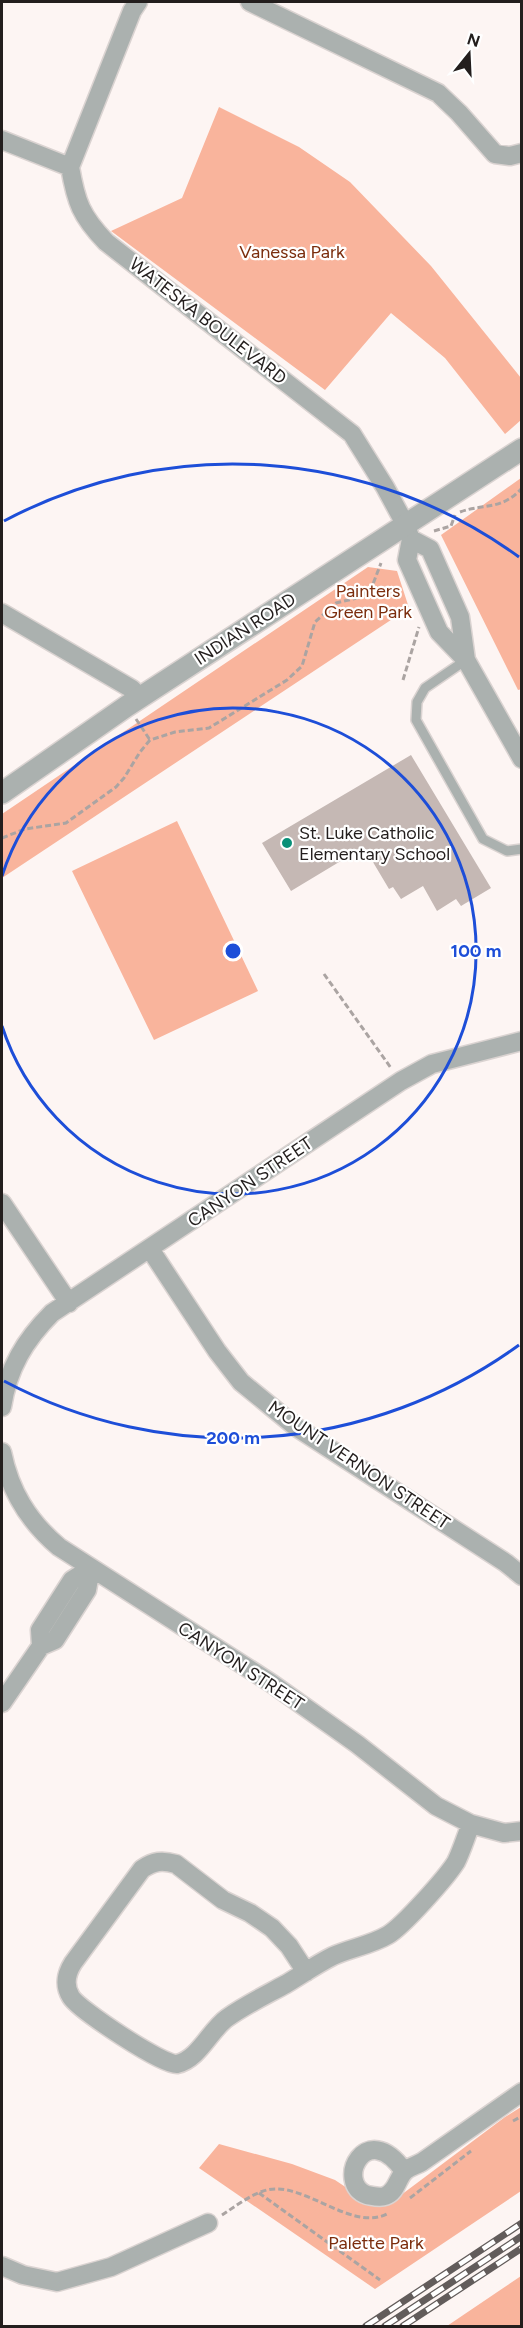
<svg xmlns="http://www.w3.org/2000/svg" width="523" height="2328" viewBox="0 0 523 2328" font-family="Figtree,sans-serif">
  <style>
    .green { fill: #f9b49c }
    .building { fill: #c5b8b4 }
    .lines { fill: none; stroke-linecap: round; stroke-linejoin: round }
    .service-casing { stroke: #dad3d1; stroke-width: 12 }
    .minor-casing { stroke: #dad3d1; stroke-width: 21 }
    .tertiary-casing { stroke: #dad3d1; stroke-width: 24 }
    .path { stroke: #aba4a2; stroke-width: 3; stroke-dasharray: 6 3; stroke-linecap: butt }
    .service { stroke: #abb1af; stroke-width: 9 }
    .minor { stroke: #abb1af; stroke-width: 18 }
    .tertiary { stroke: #abb1af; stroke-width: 21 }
    .rail-casing { stroke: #625c5b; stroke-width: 7 }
    .rail { stroke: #fff; stroke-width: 4.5; stroke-dasharray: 14; stroke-linecap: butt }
    .ring { fill: none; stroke: #1d4ed8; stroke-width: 3 }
    .poi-dot { fill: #099078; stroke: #fff; stroke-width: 2 }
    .labels { text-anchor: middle; stroke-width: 4.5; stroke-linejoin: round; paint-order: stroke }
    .park-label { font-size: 18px; fill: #7b2d0d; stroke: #fff }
    .street-label { font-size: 18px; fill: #231e1d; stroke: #fff }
    .poi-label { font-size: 18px; fill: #231e1d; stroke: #fff; text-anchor: start }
    .centre { fill: #1d4ed8; stroke: #fff; stroke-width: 3 }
    .ring-label { font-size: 18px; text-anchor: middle; font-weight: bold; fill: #1d4ed8; stroke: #fff; stroke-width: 4.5; stroke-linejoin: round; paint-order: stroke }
  </style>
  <rect width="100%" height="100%" fill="#fdf5f3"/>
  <path class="green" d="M219,107l80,40 51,35 81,84 90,112v42l-16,14 -60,-76 -54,-45 -66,77 -214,-159 71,-33z
    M521,478l1,211 -4,1 -77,-155z
    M368,567l29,4 12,37 -407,270v-64z
    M177,821l81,170 -104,49 -82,-169z
    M521,2107v84l-146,98 -176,-121 20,-24 73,20 43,16 15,10 43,11 112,-84z
    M521,2276v50h-74z"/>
  <path class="building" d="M411,755l80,133 -30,18 -5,-7 -19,12 -14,-25 -22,13 -8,-12 -4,2 -25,-42 -73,44 -29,-48z"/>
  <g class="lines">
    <g class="service-casing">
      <path id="service" d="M466,660l-41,28 -8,14 -1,18 67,119 24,12 15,-2"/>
    </g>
    <g class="minor-casing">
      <path id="minor" d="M250,2l188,91 21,20 36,41 15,2 12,-3
        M2,140l68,27
        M70,167c6,35 11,49 36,75l246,192 33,53 20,37 6,15 -4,21 32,72 27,28 56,99
        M70,167l62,-156 6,-9
        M411,539l19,10 30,68 6,43
        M2,613l130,76 8,8
        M2,1203l67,100
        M150,1249l67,102 24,31 55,45 210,136 16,13
        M2,1407c6,-39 23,-67 50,-94l349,-232 31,-17 90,-23
        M2,1452c8,39 26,69 57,95l212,136 86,61 79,62 35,18 33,9 18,-2
        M41,1646l-1,-16 32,-50 19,-12
        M2,1703l39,-57 14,-6 32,-50 4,-22
        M306,1972l-17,-26 -17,-18 -22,-15 -27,-13 -47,-36c-14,-4 -22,-3 -34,5l-69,94c-7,11 -9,23 -2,34 8,13 93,69 106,67 22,-5 33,-34 50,-46 18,-13 39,-23 59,-34 15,-9 31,-20 47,-28 18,-8 38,-11 55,-21 15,-9 58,-57 68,-73 6,-12 10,-26 15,-38
        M404,2171c-38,-54 -70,12 -37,24 6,1 13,3 18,1 12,-4 12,-18 20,-25 4,-4 12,-6 17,-9l100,-70
        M2,2266l21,9 34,7 54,-15 97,-44"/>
    </g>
    <g class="tertiary-casing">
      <path id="tertiary" d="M2,793l125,-87 395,-257"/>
    </g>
    <path class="path" d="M460,512c25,-9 41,-1 62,-24
      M434,531l17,-5 4,-11
      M403,680l16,-53
      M136,719l14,21
      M2,838l23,-9 41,-6 50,-36 8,-9 16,-26 10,-12 25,-8 34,-4 78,-48 15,-14 13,-44 21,-19 25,-6 12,-13 8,-21
      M324,974l67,94
      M513,2121l9,-5
      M259,2193l121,87
      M410,2198l61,-47
      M222,2215c14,-9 29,-21 45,-25 37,-9 84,42 120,24"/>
    <use href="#service" class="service"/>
    <use href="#minor" class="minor"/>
    <use href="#tertiary" class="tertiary"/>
    <g class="rail-casing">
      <path id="rail" d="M366,2326l156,-103
        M385,2326l137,-90
        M403,2326l119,-78"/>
    </g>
    <use href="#rail" class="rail"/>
  </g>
  <g class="ring">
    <path d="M2 876A243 243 0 1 1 2 1026"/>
    <path d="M519 1345A487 487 0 0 1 4 1381M4 521A487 487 0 0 1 519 557"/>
  </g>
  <circle class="poi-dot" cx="287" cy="843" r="6"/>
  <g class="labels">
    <g class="park-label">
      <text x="292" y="258">Vanessa Park</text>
      <text x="368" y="597">Painters<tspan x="368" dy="21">Green Park</tspan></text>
      <text x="376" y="2249">Palette Park</text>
    </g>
    <g class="street-label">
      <text transform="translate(208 321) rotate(38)" y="6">WATESKA BOULEVARD</text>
      <text transform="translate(245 629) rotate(-33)" y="6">INDIAN ROAD</text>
      <text transform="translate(250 1182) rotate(-34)" y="6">CANYON STREET</text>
      <text transform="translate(359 1465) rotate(34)" y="6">MOUNT VERNON STREET</text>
      <text transform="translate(241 1666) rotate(33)" y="6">CANYON STREET</text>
    </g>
    <g class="poi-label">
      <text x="299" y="839">St. Luke Catholic<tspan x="299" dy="21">Elementary School</tspan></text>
    </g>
  </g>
  <circle cx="233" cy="951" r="9" class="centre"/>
  <g class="ring-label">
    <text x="476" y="957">100 m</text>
    <text x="233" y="1444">200 m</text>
  </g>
  <rect width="523" height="2328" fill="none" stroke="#231e1d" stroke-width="6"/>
  <g transform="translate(469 54) rotate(18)" stroke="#ffffff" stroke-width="4.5" paint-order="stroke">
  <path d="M0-4.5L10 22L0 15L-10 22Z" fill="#231e1d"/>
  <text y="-9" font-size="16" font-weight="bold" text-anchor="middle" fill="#231e1d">N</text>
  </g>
</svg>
